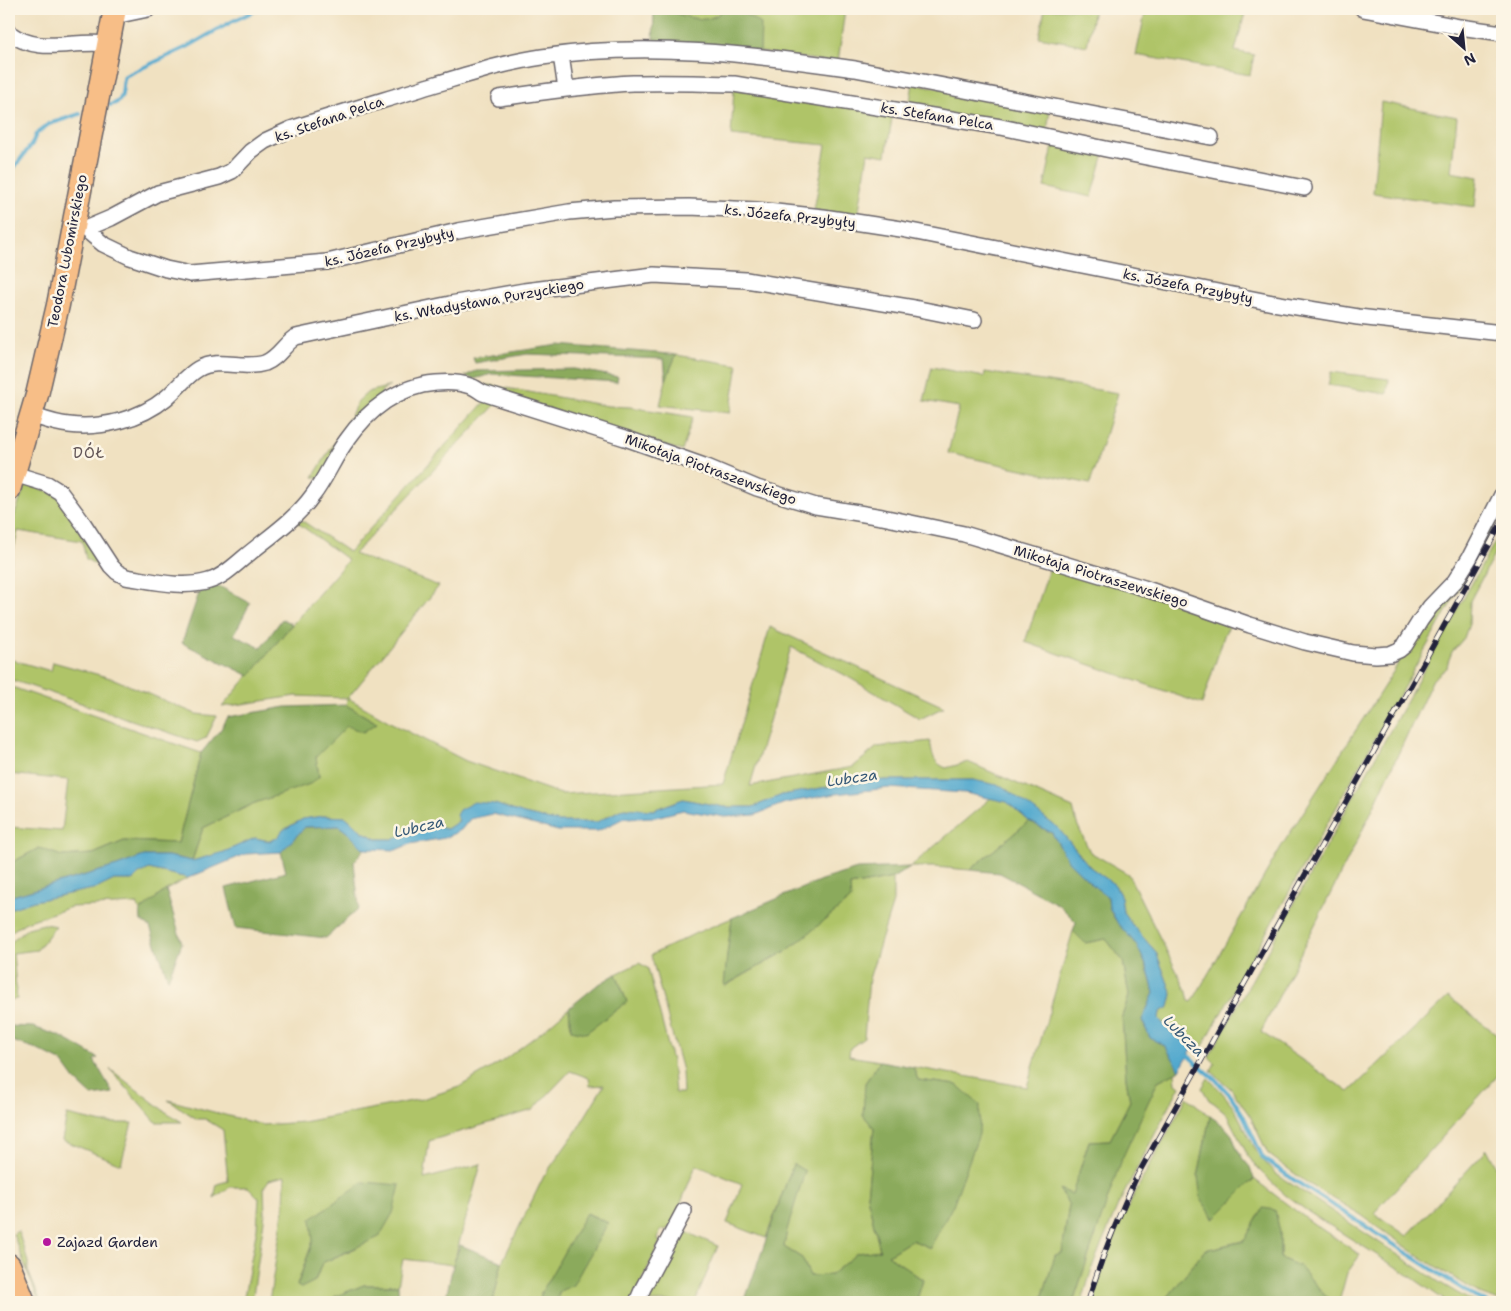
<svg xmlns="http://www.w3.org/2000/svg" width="1511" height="1311" viewBox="0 0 1511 1311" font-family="'Shantell Sans',sans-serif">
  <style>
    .green { fill: #afc468; stroke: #687352; fill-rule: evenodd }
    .forest { fill: #8baa5c; stroke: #56664c }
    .water { fill: #51a8ce; stroke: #3a6584 }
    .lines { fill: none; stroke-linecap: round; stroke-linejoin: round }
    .stream { stroke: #51a8ce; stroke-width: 4 }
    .minor-casing { stroke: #6a656a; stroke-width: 18 }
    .highway-casing { stroke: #6a656a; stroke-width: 25 }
    .minor { stroke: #fff; stroke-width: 15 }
    .highway { stroke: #f7be87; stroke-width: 22 }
    .rail-casing { stroke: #22223b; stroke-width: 5.5 }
    .rail { stroke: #fcf5e5; stroke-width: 4; stroke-dasharray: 11; stroke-linecap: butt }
    .poi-dot { fill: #b5179e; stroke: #fcf5e5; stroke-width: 2 }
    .labels { text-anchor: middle; stroke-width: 5; stroke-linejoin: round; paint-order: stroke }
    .street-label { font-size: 14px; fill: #22223b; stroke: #fcf5e5 }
    .poi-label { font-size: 14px; fill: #22223b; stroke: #fcf5e5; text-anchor: start }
    .neighbourhood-label { font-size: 15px; letter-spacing: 1px; fill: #645759; stroke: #fcf5e5 }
    .water-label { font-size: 15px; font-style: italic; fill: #355876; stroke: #fcf5e5 }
  </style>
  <rect width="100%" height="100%" fill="#fcf5e5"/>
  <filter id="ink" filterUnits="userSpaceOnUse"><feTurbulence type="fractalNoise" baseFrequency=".02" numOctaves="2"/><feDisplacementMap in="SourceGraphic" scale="10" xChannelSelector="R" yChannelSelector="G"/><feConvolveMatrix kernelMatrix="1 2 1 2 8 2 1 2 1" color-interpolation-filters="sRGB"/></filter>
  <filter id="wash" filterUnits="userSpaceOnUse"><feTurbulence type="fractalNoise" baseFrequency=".0096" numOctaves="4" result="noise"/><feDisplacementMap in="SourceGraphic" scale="20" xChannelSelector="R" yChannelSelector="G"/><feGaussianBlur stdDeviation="1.12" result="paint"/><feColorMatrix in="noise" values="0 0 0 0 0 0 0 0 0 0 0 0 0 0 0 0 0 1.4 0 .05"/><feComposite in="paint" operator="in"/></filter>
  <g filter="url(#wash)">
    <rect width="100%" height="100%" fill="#f0e1c1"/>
    <path class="green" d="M662,9h62c-17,19 -40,6 -62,0z
      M737,9h108l-7,54 -78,-11z
      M1045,9h49l-7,37 -48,-9z
      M1146,9h100l-11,42 19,4 -4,20 -114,-20z
      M913,83l137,27 -3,22 -138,-25z
      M734,89l159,23 -7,44 -18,-3 -10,64 -44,-7 12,-65 -95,-9z
      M1381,102l76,15 -6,55 27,5 -3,30 -102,-14z
      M1054,142l50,11 -12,44 -48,-10z
      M676,355l62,10 -8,48 -70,-8 6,-25z
      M932,367l52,10 1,-5 133,21 -28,91 -142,-31 11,-46 -35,-6z
      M1331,372l58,7 -2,15 -59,-9z
      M489,385l119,21 22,1 63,10 -11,34 -201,-64z
      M390,386l-9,5 2,7 -63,80 -7,-1 37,-59 7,-16 11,-10z
      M488,398l11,3 -145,153 85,32 -91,112 49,28 69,35 95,33 162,-10 47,-157 174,80 -24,12 -77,-45 -52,-27 -41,139 103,-19 24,-20 53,-6c3,14 2,21 16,27l22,-6 105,46 4,16 13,28 38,22 59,118 2,9 3,1 89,-155 114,-178 5,-11 6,-3 17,-32 79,-123v12l-302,539 -26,-16 -15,-16 1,-7 9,-5 3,-13 -16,-42 -23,-26 -10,-14 -2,-15 -6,-12 -25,-18 -32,-39 -56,-41 -29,-7h-88l-35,3 -68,12 -29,12h-29l-41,-8 -30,11 -29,-2 -27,14h-38l-35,-8 -29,-10 -35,16 -13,9 -15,-3 -39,13h-16l-14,-7 -17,-15 -23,-1 -20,3 -20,11 -5,7 -9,4 -14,-3 -31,14 -32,9 11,-33 52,-25 64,-26 -3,-20 32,-32 29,-2 -31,-18 1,-7 -51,-2 -74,11 55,-65 71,-82 -53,-39 3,-3 51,34z
      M26,483l31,12 48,75 -19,-11 -4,-18 -64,-10 -9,40v-32l5,-22z
      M1502,529v11l-32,61 -1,23 -5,14 -12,14 -4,10 -1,6 -14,11 -66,142 -106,211 88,60 99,-95 54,41v33l-128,142 33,23 80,-87 15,29v124l-20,-7 -60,-37 -61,-43 -52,-31 -41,-30 -18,-38 -19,-27 -20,-18 4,-8 -6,-6z
      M1051,564l181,58 -7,11 -23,71 -177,-62z
      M9,659l42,12 2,-9 61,17 82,35 21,2 -11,22 -9,4 -188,-63z
      M9,686l192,67 -23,90 -54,-2 -31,13 -32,2 -22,-8 -30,16v-37l53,4 6,-51 -59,-6z
      M991,798l16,4 22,19 -59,49 -35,-3h-25z
      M149,869l39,9 -22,12 -26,21 -3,-7 -66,3 -45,15 -17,11v-24l25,-8 63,-13 17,-8h19l6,-6z
      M893,878v24l-24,77 -5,59 -14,10 -1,8 31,5 -15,22 9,45 -7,68 13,54 -23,3 -26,22 -21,1 -8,-18 -18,-11 9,-82 -27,73 -39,-15 15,-39 -46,-19 -25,63 -11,3 -2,8 2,3 -28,60h-76l4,-11 48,-68 -21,-10 -46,80 -1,9h-47l9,-40 42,-86 31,-43 29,-48 -14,1 -1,-8 -19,-7 -37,39 -104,31 -5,38 57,-15 -28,101 -50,-6 -5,26h-34l-30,12 -5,5h-60l15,-94 1,-32 -16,4 -5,7 1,26 -12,83 -1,6h-9l14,-74 2,-30 -11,-11h-18l-16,11 3,-14 11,-3 -5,-51 -18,-11h-8l-29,-19 95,25 40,-3 119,-23 37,-12 42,-25 39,-29 29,-25 2,22 56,-28 -11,-28 23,-11 9,5 24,93 3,32h8l-1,-22 -31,-116 45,-22 36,-15 -5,37 -2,31 63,-36 62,-51v-13zM313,1241l43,7 -34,15 -7,18 -18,4z
      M44,924l12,2 -19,24 -24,3 4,46 -8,1v-53l5,-8 14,-11z
      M1073,931l12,12 21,-4 17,22 6,35 -7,20 4,62 4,23 -20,39 -21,1 -17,54 -11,-5 8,15 -7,48 -7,3 -14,46h-125l7,-22 -35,-25 24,-15 18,8 27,-163 -39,-5 -5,-13 114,20z
      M110,1069l53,41 19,12h-26z
      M1175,1072l1,11 4,3 -61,117 -26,62 -11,37h-9l46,-139 39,-82z
      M1208,1078l13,13 12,15 26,50 17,18 166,110 31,18h-26l-40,-28 -97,-61 -26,-19 -25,-24 -11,-14 -22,-43 -12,-10 -5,-3 -7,-12z
      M1187,1097l23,19 -12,61 15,42 41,-40c20,15 40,31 60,45 16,11 31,20 46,31l-13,18 -8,29h-8l-32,-36 -19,-8v-26l-75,18 -41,52h-72l24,-72 29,-56z
      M67,1115l35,8h30l-11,41 -59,-24z
      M679,1229l39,17 -23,56h-51z
      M18,1231l10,31v9l13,31h-2l-26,-68z"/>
    <path class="forest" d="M654,9c25,0 49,23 70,0h13l24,15 -1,28 -107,-7z
      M558,345l111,9 7,1 -10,25 -2,-21 -137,-5 -52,9 -2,-5z
      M574,369l44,8 -1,5 -125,-8 -18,5 -9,-3 11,-5z
      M219,586l31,17 -16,32 27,13 21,-29 10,5 -42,52 -68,-33 18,-53z
      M346,705l31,18 -14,9 -16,-6 -31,31 3,20 -9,7 -55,19 -52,25 -11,33 -24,-5h-24l-27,10 -108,31v-33l30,-16 23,8 31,-2 31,-13 54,2 23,-90 20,-24 7,-12 58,-10z
      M1029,821l23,12 17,29 26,25 13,10c1,27 19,29 29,48 8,15 13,32 17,48l-12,27 8,18 15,8 15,24 -22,11 -38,82 -47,139h-32l14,-47 7,-2 7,-48 -10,-16 13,5 17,-53 21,-1 20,-39 -4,-23 -4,-62 7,-20 -6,-35 -17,-22 -21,4 -12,-12 3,-9 -17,-17 -59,-32 -30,-3z
      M339,826l9,7 16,16 -10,13 5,46 -33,30 -90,-10 -10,-40 60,-16 -5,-20 24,-25z
      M910,867l-17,11 -43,8 1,13 -63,51 -64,36 3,-31 5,-37 89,-38 36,-11z
      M166,890l16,53 -14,36 -18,-52 -9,-6 -1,-10z
      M616,974l11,28 -41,31 -15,-3 -2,-22 27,-22z
      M9,1026l24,1 27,9 38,22 -4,2 19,33 -21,3 -17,-16 -13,-18 -28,-14 -25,-8z
      M880,1061l33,6 5,13 39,5 23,20 -1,29 -26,71 -23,43 -18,-8 -24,15 35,25 -7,22h-172l49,-138 12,7 -18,59 -3,17 18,11 8,18 21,-1 26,-22 23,-3 -13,-54 7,-68 -11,-13 2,-32z
      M1210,1116l14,10 8,9 5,14 6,10 7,8 4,12 -40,40 -13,-20 -3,-22z
      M363,1182l37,3 -7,28 -14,24 -57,26 -7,18 -14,7 -4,-2 16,-45 -2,-22z
      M1263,1208l12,2 5,22v26l19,8 32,36h-167l41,-52 39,-9z
      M586,1213l22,10 -35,62 -13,6 -4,11h-16l1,-9z
      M460,1245l42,17 -9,40h-48l8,-37z
      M364,1285h34l1,17h-70l5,-5z"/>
    <path class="water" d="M885,780h88l29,6 56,42 32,39 25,18 6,12 2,15 10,14 23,26 16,42 -3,13 -9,5 -1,7 15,16 19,12 -13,23 -15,-24 -15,-8 -8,-18 12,-27 -6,-24 -12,-25 -18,-20 -9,-17 -1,-10 -13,-10 -26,-25 -17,-29 -23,-12 -22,-19 -42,-9 -76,-5 -54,6 -50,9 -30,12 -30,2 -42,-7 -27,7 -32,1 -26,13h-40l-65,-17 -23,5 -9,11 -16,8 -35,6 -14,6 -32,-1 -16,-16 -9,-7 -34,1 -24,25 -35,2 -58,24 -39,-9 -10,5 -6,6h-19l-16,8 -64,13 -25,8v-12l108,-31 27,-10h24l24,5 32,-9 31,-14 15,3 8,-4 5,-7 20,-11 20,-3 23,1 17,15 14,7h16l39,-13 15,3 12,-8 -3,-6 3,-5 15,-8 21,2 29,10 35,8h38l27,-14 29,2 30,-11 41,8h29l29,-12 68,-12z"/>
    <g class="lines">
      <path class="stream" d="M110,105c17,-4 10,-15 15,-29l62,-29 46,-26 26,-12
        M9,174l11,-14 12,-16 4,-10 13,-10 31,-10
        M1186,1054l29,25 16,17 12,19 20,43 31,22 181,117 11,5"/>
    </g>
  </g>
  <g filter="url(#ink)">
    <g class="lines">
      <g class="minor-casing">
        <path id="minor" d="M1363,9l97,18 42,6
          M113,15l11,-1 24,-5
          M9,33c32,23 63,6 98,11
          M561,55l5,34
          M499,98c44,-6 89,-13 134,-15 34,-1 67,0 101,1l267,43 105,22 198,39
          M85,229l18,15 27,13 36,12 24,5 137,-12 131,-31 111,-19 45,-4 75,-1 68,3 66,7 78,12 372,74 85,14 144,16
          M85,229l26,-11 47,-25 61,-16 13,-6 19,-20 14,-10 26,-12c49,-16 97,-30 145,-45 34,-10 71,-22 106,-27 104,-16 209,-3 313,12l356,68
          M31,415c12,4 25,9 38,10 32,4 72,-6 97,-27 11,-9 20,-22 32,-29 21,-12 45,1 67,-6 13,-5 19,-18 29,-25 3,-2 8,-2 11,-3l145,-31 74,-13 130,-16 92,5 168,28 60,12
          M14,474l33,10 13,8 23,31 28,43 6,6 9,5c26,4 58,12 83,4 14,-4 26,-16 37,-25 23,-19 50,-37 67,-61 13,-17 21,-38 34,-55 21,-30 51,-54 89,-57 11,-1 23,-1 34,3 5,1 9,5 13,7l142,45 82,29 50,21 59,18 66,11 82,17 180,54 106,37 55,17 48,11 23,2 14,-1 9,-4 6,-5 15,-24 10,-14 25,-26 15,-24 32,-62
          M637,1302l6,-14 41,-77"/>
      </g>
      <g class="highway-casing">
        <path id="highway" d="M9,490l28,-95 21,-90 57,-296
          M9,1265l15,37"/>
      </g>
      <use href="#minor" class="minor"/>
      <use href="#highway" class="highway"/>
      <g class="rail-casing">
        <path id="rail" d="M1088,1302c13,-44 30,-85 49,-126l365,-654"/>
      </g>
      <use href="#rail" class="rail"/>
    </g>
  </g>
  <circle class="poi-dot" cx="47" cy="1242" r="5"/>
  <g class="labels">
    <g class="street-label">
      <text transform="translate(937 116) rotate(9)" y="5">ks. Stefana Pelca</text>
      <text transform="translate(329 119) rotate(-19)" y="5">ks. Stefana Pelca</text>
      <text transform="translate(790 216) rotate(6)" y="5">ks. Józefa Przybyły</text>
      <text transform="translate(389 247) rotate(-13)" y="5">ks. Józefa Przybyły</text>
      <text transform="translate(67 251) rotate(-79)" y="5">Teodora Lubomirskiego</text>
      <text transform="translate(1188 286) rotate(11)" y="5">ks. Józefa Przybyły</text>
      <text transform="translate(489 300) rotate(-10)" y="5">ks. Władysława Purzyckiego</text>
      <text transform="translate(711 469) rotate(20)" y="5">Mikołaja Piotraszewskiego</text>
      <text transform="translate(1101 576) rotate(17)" y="5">Mikołaja Piotraszewskiego</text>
    </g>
    <g class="poi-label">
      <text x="57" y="1247">Zajazd Garden</text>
    </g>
    <g class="neighbourhood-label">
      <text x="89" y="458">DÓŁ</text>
    </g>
    <g class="water-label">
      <text transform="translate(852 778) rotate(-8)" y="5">Lubcza</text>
      <text transform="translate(419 827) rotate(-13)" y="5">Lubcza</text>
      <text transform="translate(1184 1036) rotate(45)" y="5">Lubcza</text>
    </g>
  </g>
  <rect width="1511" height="1311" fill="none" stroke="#fcf5e5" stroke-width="30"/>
  <g transform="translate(1464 48) rotate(153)" stroke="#fcf5e5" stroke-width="4" paint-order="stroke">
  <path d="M0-4L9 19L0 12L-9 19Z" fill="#22223b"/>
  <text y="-8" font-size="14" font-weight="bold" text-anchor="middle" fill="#22223b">N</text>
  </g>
</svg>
